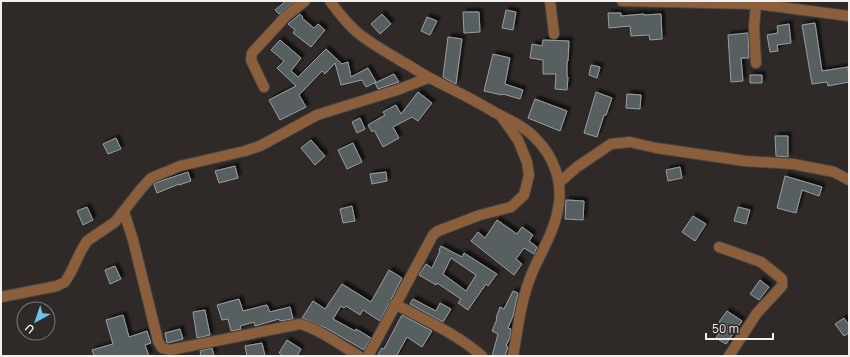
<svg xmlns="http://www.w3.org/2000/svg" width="850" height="357" viewBox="0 0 850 357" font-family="Manrope,sans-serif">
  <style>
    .building { fill: #585e61; stroke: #989fa2; fill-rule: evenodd; filter: url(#shadow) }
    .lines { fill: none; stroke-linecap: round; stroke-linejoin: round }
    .minor-casing { stroke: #4a4643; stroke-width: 12 }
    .minor { stroke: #8c5f3c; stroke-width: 10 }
  </style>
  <defs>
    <filter id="shadow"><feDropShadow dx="3.5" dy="-3.5" stdDeviation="1" flood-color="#0009"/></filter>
  </defs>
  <rect width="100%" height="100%" fill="#2f2a27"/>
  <path class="building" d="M286,1h9l-16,13 -4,-4z
    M506,10l10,2 -3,18 -11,-2z
    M463,12h16l1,20 -16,1z
    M608,13h13v3l23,-2v1l17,-1 1,25 -12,1 -1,-5 -18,1 -1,-10 -21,2z
    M300,14l3,3 -1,1 12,10 4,-4 7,6 -14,17 -18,-14 2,-3 -7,-6z
    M382,14l9,10 -11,10 -9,-10z
    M427,17l10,4 -7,14 -9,-4z
    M815,23l7,48 26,-4 1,15 -21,4 -1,-4 -15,2 -10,-59z
    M789,24l2,19 -14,2 1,6 -8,1 -3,-17 11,-2 -1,-7z
    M748,33l1,25h-8l2,23 -12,1 -3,-47z
    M448,37l14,2 -6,45 -13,-7z
    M280,40l21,18 -10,13 7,6 28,-28 16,15 6,-2 3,15 17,-9 8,14 -10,5 -4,-7 -21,5 -6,-22 -10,11 -3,-3 -23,24 7,12 -26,13 -11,-20 27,-14 -19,-18 7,-7 -13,-11z
    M543,40l26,1 -1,20h-1v16h1l-1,13 -12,-1 1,-15h-13v-14l-13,-2 2,-14 10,2z
    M493,54l17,4 -5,26 18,6 -3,9 -17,-5 -1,1 -18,-4z
    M591,65l9,2 -3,11 -8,-3z
    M394,74l5,8 -21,7 -3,-6z
    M750,75h12v8h-12z
    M418,92l14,11 -14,18 -6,-4 -19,10 6,11 -16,9 -9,-17 -2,2 -4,-7 17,-10 -2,-3 13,-7 5,9z
    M596,92l16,6 -6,17h-2l-7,22 -13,-4z
    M627,94l14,1 -1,14 -14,-1z
    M535,99l32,12 -7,20 -32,-13z
    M360,118l5,11 -8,4 -5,-11z
    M775,136h13v21l-12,-1z
    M116,138l5,11 -13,5 -5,-10z
    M311,140l14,16 -10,9 -14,-17z
    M353,143l9,19 -15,7 -9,-19z
    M235,166l3,12 -19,5 -4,-12z
    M680,167l2,11 -14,3 -2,-11z
    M188,172l3,9 -12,4v-1l-22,9 -3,-8 1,-2z
    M386,172l1,9 -15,3 -2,-10z
    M785,176l37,11 -3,9 -17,-6 -6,23 -19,-5z
    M566,200l18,1 -1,19 -18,-1z
    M352,206l3,15 -12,2 -3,-14z
    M87,207l6,13 -10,5 -6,-14z
    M738,207l12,3 -4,14 -12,-3z
    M693,216l13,8 -11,17 -13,-9z
    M497,220l20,14 5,-7 11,8 -4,6 8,6 -3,7 -10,-6 -8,11 6,5 -8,11 -43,-34 7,-9 7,6z
    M441,246l21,11 2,-4 33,21 -9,12 -2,-2 -18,26 -10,-7 3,-4 -24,-16 -1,2 -17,-10 7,-11 6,4 8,-17 -1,-1zM451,258l25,17 -10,16 -23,-17z
    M115,266l6,13 -11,5 -5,-14z
    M389,270l13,8 -22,43 -17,-11 -3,5 -14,-9 -2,2 -3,-2 -8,13 22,12 1,-2 15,9 -7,12 -38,-22 -24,-10 11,-17 12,8 17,-25 29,18z
    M760,280l9,7 -10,13 -9,-6z
    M513,291l5,2 -5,23 -5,12 3,1 -1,8 -4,9 2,1 -3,9h-13l6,-22 -6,-3 5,-12 -1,-1 4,-11 4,2z
    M239,299l4,12 24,-6 3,7 20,-5 3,12 -13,2 -1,-2 -24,7 -1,-4 -14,4 1,3 -10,2 -3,-12 -6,1 -5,-15z
    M413,299l23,12 4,-8 11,6 -8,13 -33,-18z
    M205,310l5,25 -13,3 -4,-26z
    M727,311l15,10 -16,23 -10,-6 8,-12 -5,-4z
    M123,315l6,22 18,-6 4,12 -6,2 4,11h-55l-2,-6 21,-6 -7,-24z
    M402,315l30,16 -10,16 -15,-10 -10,18 1,1h-21l5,-8 2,1z
    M844,318l5,7v8l-5,3 -9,-12z
    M180,329l3,10 -16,4 -2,-10z
    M287,340l14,9 -4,7h-14l-4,-3z
    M262,343l3,13h-18l-2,-10z
    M212,348l2,8h-13l-1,-5z"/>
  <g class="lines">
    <g class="minor-casing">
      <path id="minor" d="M330,1c8,11 17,23 28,32 13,11 29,19 43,28 10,5 19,12 29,17 21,11 43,21 64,34 15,8 32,15 43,28 16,16 25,40 22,63 -3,26 -17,47 -27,70 -11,26 -14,55 -19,83
        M550,1l4,33
        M622,1l134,3 93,12
        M756,63l-2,-36 2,-23
        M264,87l-13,-27 1,-7 34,-37 19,-15
        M560,182l17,-15 34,-23 19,-2 26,6 89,13 48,3 41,8 15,8
        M124,212l9,28 25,101 4,7 8,2 130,-26c21,6 40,21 59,32
        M719,247l42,15 21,17v7l-25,27 -28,43
        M1,297l56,-11 8,-4 6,-10 10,-21 6,-10 28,-19 26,-33 10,-11 29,-12 65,-15 15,-5 57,-31 80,-25 31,-12
        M395,304c30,16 62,30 87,52
        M368,356l65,-121 5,-4 42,-16 31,-8 13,-12 5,-20 -2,-13 -9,-22 -17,-24"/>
    </g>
    <use href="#minor" class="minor"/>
  </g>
  <rect width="850" height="357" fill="none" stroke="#f2efed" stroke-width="4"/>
  <g transform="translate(36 321) rotate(220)"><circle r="19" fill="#2f2a27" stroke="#7d7976"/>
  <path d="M0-3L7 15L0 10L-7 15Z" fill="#68c4f0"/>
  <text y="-6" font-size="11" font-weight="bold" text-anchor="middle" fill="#f2efed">U</text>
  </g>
  <path d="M706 333v6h67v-6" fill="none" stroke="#f2efed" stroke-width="2"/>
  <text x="712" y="333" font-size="12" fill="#f2efed" stroke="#2f2a27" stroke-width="3" paint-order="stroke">50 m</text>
</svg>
